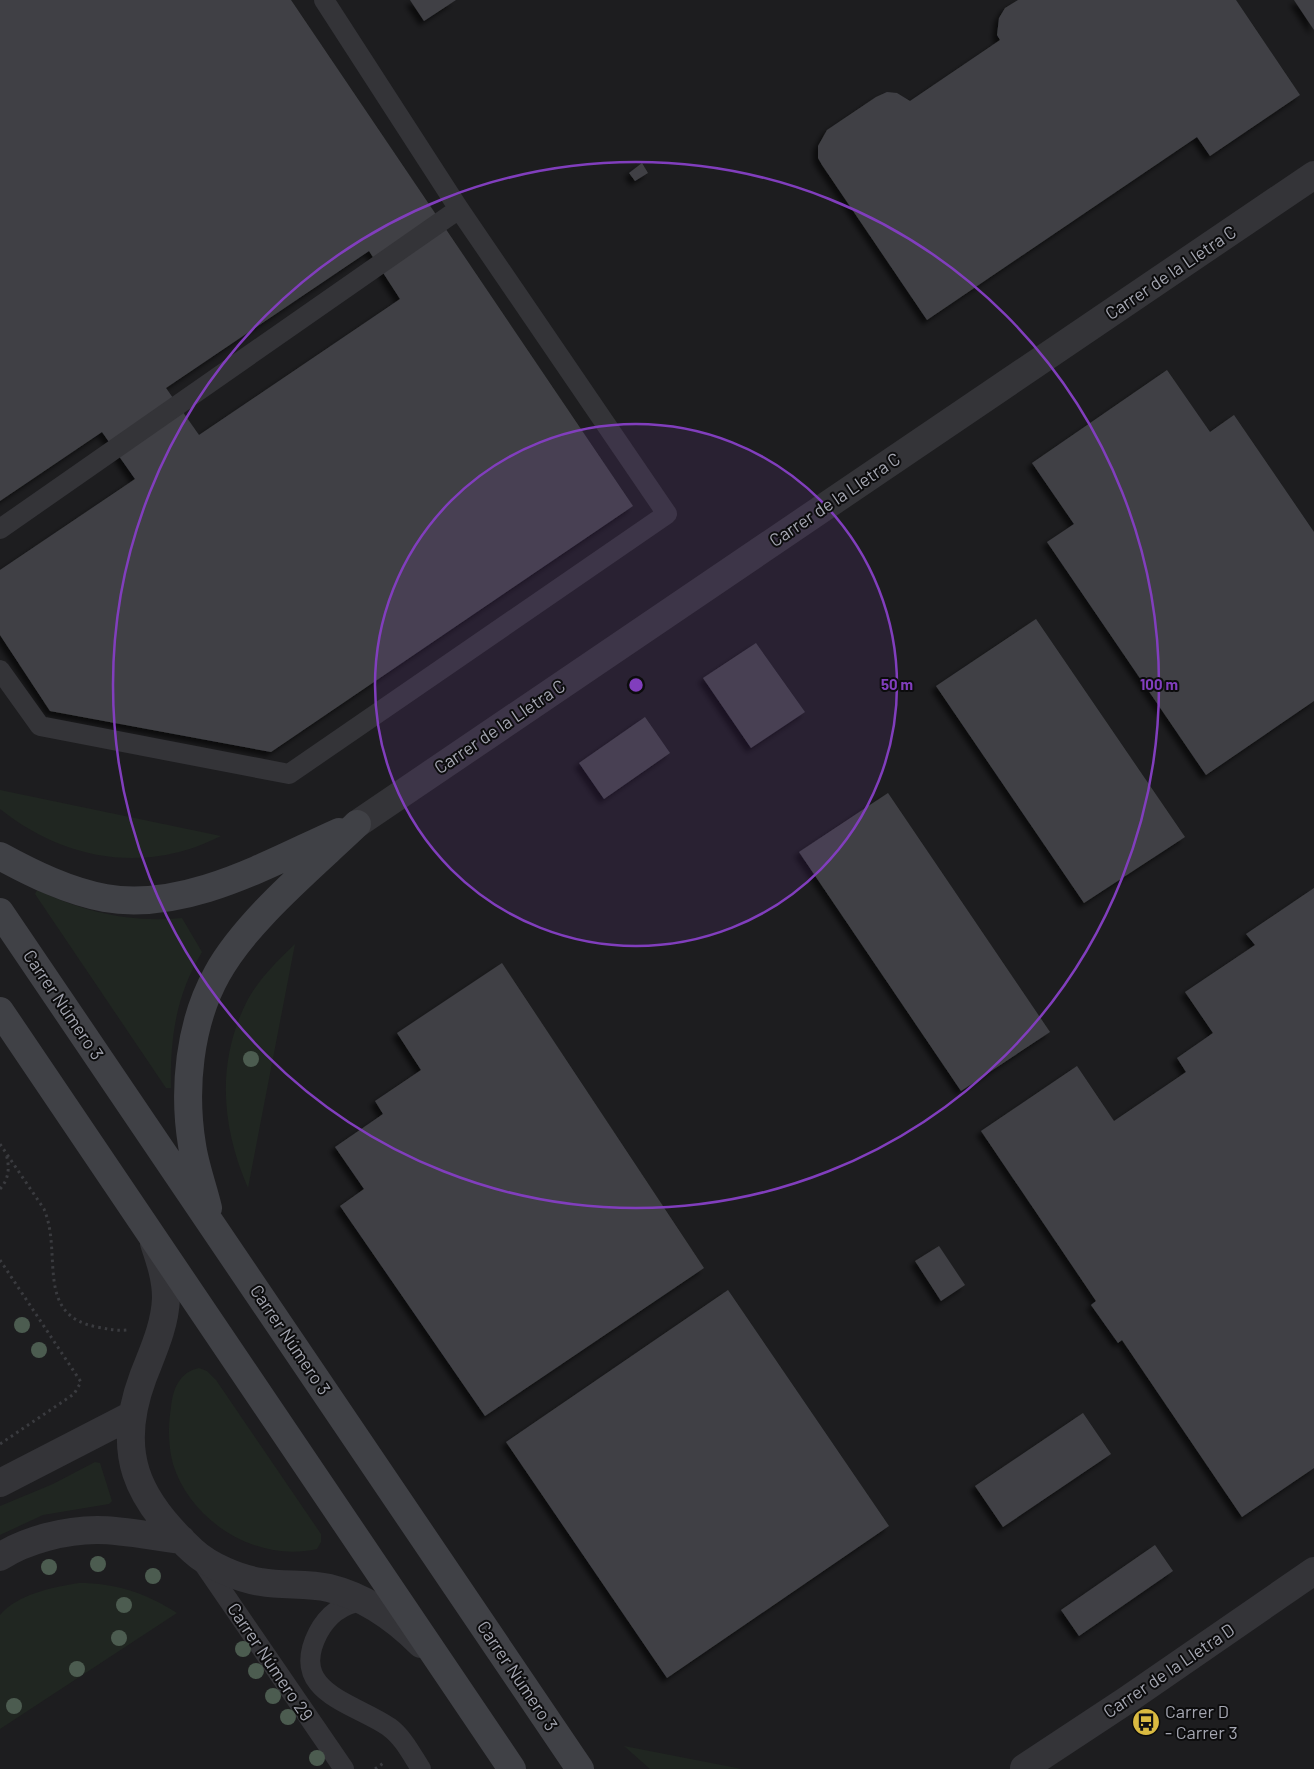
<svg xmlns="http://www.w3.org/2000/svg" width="1314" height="1769" viewBox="0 0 1314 1769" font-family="Barlow,sans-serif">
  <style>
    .built { fill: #1d1d1f }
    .green { fill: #202621 }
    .building { fill: #404145; fill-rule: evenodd; filter: url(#shadow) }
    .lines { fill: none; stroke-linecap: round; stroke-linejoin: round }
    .path { stroke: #3a3b3f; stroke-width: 3; stroke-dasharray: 2.5 4; stroke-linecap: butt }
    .service { stroke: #343438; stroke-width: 20 }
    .minor { stroke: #343438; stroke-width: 28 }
    .secondary { stroke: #404146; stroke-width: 28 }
    .tree { fill: #4c5c50 }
    .ring { fill: none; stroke: #813ebd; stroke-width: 2.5 }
    .labels { text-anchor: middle; stroke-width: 4; stroke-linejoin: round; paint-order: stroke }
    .street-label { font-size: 18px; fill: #a4a6b1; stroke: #0c0c0d }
    .poi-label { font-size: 18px; fill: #a4a6b1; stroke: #0c0c0d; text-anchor: start }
    .centre { fill: #813ebd; stroke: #0c0c0d; stroke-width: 2.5 }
    .ring-label { font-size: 15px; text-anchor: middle; font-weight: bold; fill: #813ebd; stroke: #0c0c0d; stroke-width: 4; stroke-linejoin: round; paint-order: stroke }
  </style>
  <defs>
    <filter id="shadow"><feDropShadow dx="-4.5" dy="4.5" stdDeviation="2.5" flood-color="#0009"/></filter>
  </defs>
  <rect width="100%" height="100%" fill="#111112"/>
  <path class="built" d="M0,0h1314v1769h-1314z"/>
  <path class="green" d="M0,790l221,46c-11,5 -23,11 -35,14 -67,20 -133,1 -186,-41z
    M37,890c47,22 93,33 145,28l20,34c-26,43 -32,86 -31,136h-5l-131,-194z
    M295,944l-47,244c-27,-62 -32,-127 0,-189 12,-21 30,-39 47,-55z
    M199,1368l8,3 9,9 105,154v8l-4,7c-60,14 -126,-27 -144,-85 -5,-19 -5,-38 -2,-57 2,-19 9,-35 28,-39z
    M95,1462l5,1 12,38 -3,3 -66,11 -43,20v-29l53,-22z
    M79,1583c37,0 67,10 98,30l-177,116v-114c18,-21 53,-28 79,-32z
    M624,1746l118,23h-92z"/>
  <path class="building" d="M0,0h291l342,506 -362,246 -221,-41 -50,-76v-65l135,-91 -33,-47 -102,69zM369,251l31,48 -201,136 -33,-47z
    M410,0h46l-32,21z
    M1018,0h218l64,95 -90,61 -13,-19 -270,183 -105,-155 -4,-7v-12l9,-16 49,-33 11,-5 10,1 13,8 90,-61 -3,-5 2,-17 6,-10z
    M1294,0h20v30z
    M642,163l6,10 -13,8 -6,-8z
    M1167,370l43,62 24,-17 80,117v169l-108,74 -159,-233 27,-18 -42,-61z
    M1036,619l149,218 -101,66 -148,-217z
    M756,643l49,69 -54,36 -48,-70z
    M645,717l25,36 -66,46 -25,-36z
    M888,793l162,239 -89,59 -162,-239z
    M1314,888v580l-72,49 -120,-177 -4,3 -27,-38 5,-4 -115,-170 96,-65 37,55 72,-49 -9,-14 36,-25 -28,-41 70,-47 -9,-11z
    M502,963l202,305 -219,148 -145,-210 24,-17 -29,-42 48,-33 -8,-13 46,-31 -24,-37z
    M939,1246l26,39 -24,16 -26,-40z
    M728,1290l161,236 -222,152 -161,-236z
    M1083,1413l28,41 -108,73 -28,-41z
    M1155,1545l18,26 -94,65 -18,-26z"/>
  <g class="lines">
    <path class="path" d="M0,1144l44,65c19,45 -10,106 53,118 11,2 19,4 30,3
      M0,1189c9,-10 10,-22 6,-35
      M0,1260l81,122 -7,12 -74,50
      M375,1769l10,-7"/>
    <path class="service" d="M0,529l459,-320
      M0,670l40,56 249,48 378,-260 -208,-305 -135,-209
      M201,1560l143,209
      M362,1601c-20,3 -34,13 -44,32 -30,59 34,69 71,94 14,10 23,28 32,42"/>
    <path class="minor" d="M357,824l957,-649
      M154,1243c6,18 12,35 12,55 -1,28 -13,53 -23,79 -28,75 -7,122 50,174 16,15 47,28 68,31 22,4 46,1 68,6 37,9 66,30 92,56
      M0,1483l132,-68
      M0,1557c25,-17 66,-27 97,-27 28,0 57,7 85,10
      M1024,1768l103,-68 187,-129"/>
    <path class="secondary" d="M0,856c33,18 68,35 105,42 81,14 164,-35 234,-66
      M0,912l580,857
      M0,1011l512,758
      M208,1208c-5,-21 -13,-42 -16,-63 -9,-55 -3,-121 25,-171 29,-53 95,-107 140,-150"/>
  </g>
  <g class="tree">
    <circle cx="251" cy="1059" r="8"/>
    <circle cx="22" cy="1325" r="8"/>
    <circle cx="39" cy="1350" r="8"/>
    <circle cx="98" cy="1564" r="8"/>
    <circle cx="49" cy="1567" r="8"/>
    <circle cx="153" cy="1576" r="8"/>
    <circle cx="124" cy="1605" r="8"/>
    <circle cx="119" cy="1638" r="8"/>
    <circle cx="243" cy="1649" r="8"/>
    <circle cx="77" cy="1669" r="8"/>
    <circle cx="256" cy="1671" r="8"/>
    <circle cx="273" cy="1696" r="8"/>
    <circle cx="14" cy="1706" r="8"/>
    <circle cx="288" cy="1717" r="8"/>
    <circle cx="317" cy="1758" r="8"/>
  </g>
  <circle cx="636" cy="685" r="261" fill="#813ebd" fill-opacity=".12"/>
  <g class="ring">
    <circle cx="636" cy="685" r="261"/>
    <circle cx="636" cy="685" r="523"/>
  </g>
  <defs>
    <g id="bus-disc" transform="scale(1.4375)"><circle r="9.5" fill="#daba41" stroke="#0c0c0d"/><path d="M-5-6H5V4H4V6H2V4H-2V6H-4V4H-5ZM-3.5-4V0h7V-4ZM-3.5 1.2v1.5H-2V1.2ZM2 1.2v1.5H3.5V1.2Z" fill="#111"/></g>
  </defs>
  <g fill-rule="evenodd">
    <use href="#bus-disc" x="1146" y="1722"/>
  </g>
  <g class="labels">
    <g class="street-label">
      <text transform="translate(1171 273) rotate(-34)" y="6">Carrer de la Lletra C</text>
      <text transform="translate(835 500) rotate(-34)" y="6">Carrer de la Lletra C</text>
      <text transform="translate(500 727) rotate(-34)" y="6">Carrer de la Lletra C</text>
      <text transform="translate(63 1005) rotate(56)" y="6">Carrer Número 3</text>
      <text transform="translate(290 1340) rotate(56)" y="6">Carrer Número 3</text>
      <text transform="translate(270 1662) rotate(56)" y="6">Carrer Número 29</text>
      <text transform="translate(1169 1671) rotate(-34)" y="6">Carrer de la Lletra D</text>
      <text transform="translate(517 1676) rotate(56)" y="6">Carrer Número 3</text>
    </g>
    <g class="poi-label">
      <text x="1165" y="1718">Carrer D<tspan x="1165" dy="21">- Carrer 3</tspan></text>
    </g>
  </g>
  <circle cx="636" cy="685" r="8" class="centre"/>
  <g class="ring-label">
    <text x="897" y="690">50 m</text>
    <text x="1159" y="690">100 m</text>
  </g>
</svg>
